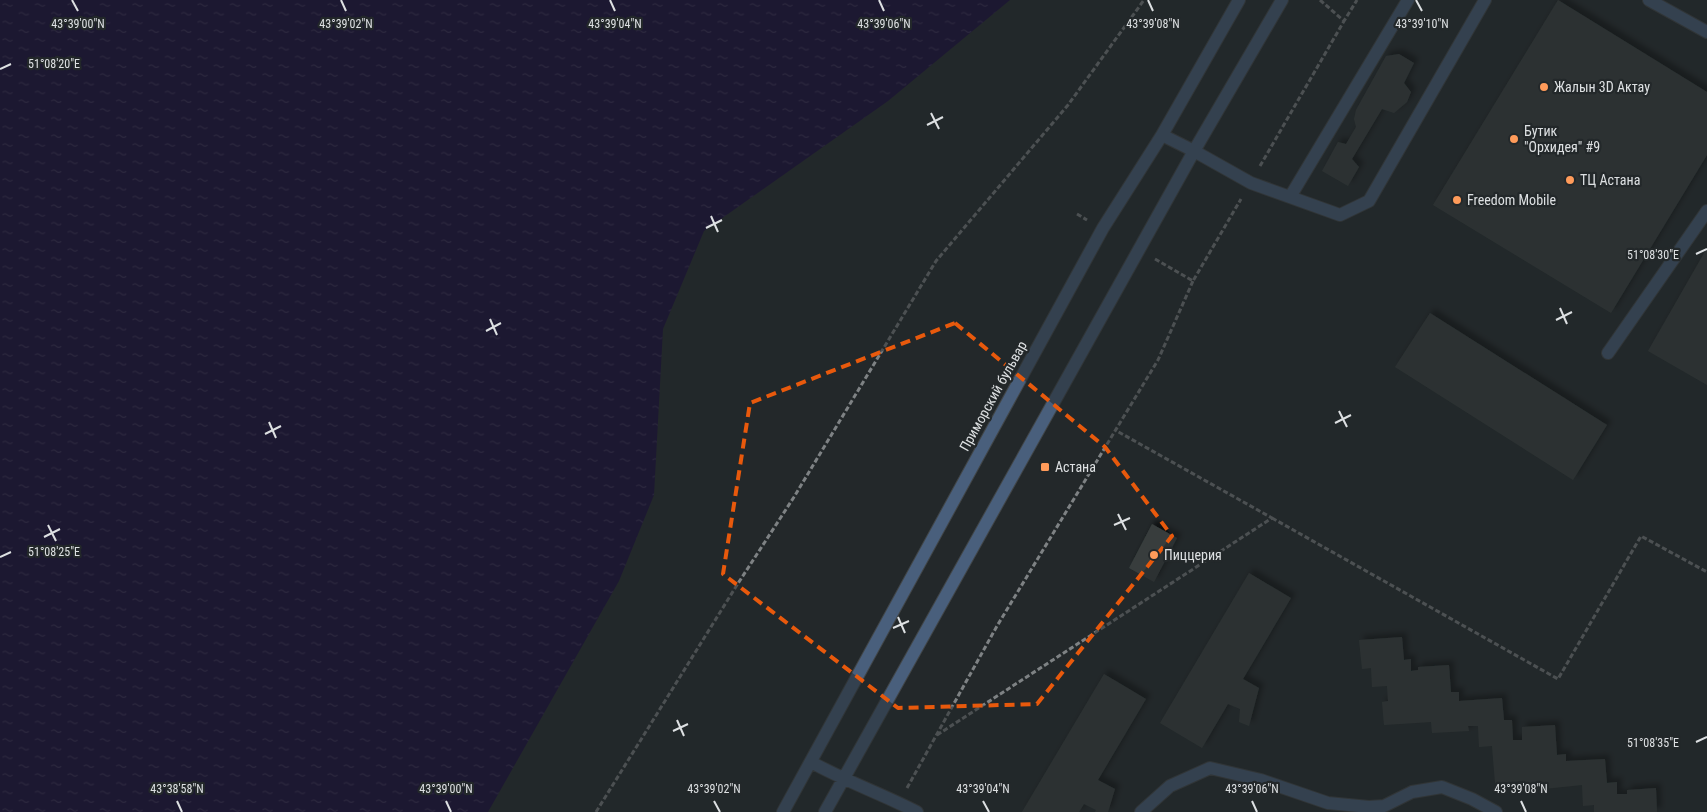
<svg xmlns="http://www.w3.org/2000/svg" width="1707" height="812" viewBox="0 0 1707 812" font-family="'Roboto Condensed',sans-serif">
  <style>
    .water { fill: url(#water-ripples) }
    .building { fill: #373e3d; filter: url(#shadow) }
    .lines { fill: none; stroke-linecap: round; stroke-linejoin: round }
    .minor-casing { stroke: #414547; stroke-width: 14 }
    .path { stroke: #7e8284; stroke-width: 3; stroke-dasharray: 5 2.5; stroke-linecap: butt }
    .minor { stroke: #495f7c; stroke-width: 12 }
    .marked { fill: none; stroke: #e8590c; stroke-width: 4; stroke-dasharray: 10 6; stroke-linejoin: round }
    .ticks { fill: none; stroke: #dde0e2; stroke-width: 2 }
    .poi-dot { fill: #ff9b5a; stroke: #23282a; stroke-width: 2 }
    .labels { text-anchor: middle; stroke-width: 4.5; stroke-linejoin: round; paint-order: stroke }
    .poi-label { font-size: 14px; fill: #dde0e2; stroke: #23282a; text-anchor: start }
    .street-label { font-size: 14px; fill: #dde0e2; stroke: #23282a }
    .ticks-label { font-size: 12px; text-anchor: middle; fill: #dde0e2; stroke: #23282a; stroke-width: 4.5; stroke-linejoin: round; paint-order: stroke }
  </style>
  <defs>
    <pattern id="water-ripples" width="26" height="14" patternUnits="userSpaceOnUse" patternTransform="scale(1.25)"><rect width="26" height="14" fill="#16053b"/><path d="M2 4q2-2 4 0t4 0M15 11q2-2 4 0t4 0" fill="none" stroke="#372957"/></pattern>
    <filter id="shadow"><feDropShadow dx="4.5" dy="-4.5" stdDeviation="2.5" flood-color="#0009"/></filter>
  </defs>
  <rect width="100%" height="100%" fill="#23282a"/>
  <path class="water" d="M0,0h1010l-122,101 -184,130 -41,98 -9,166 -35,86 -131,231h-488z"/>
  <path class="building" d="M1558,0l149,92v63l-96,158 -178,-108z
    M1399,54l15,9 -10,20 7,9 -4,10 -13,11 -12,-4 -30,50 7,8 -11,19 -26,-15 16,-29 8,2 10,-17 -2,-8 2,-9 30,-54z
    M1707,248v137l-59,-34z
    M1430,313l177,112 -34,55 -178,-113z
    M1152,524l25,14 -23,44 -25,-14z
    M1249,573l42,25 -48,81 16,9 -10,38 -10,-4 1,-13 -12,-5 -26,44 -42,-25z
    M1402,637l2,23 7,-1v12l7,-1v-3l31,-2 2,27h8v9l43,-3 2,22h8l1,20h9v-13l33,-2 2,30 9,-1v7l39,-2 2,24 10,-1v12h10v-4l29,-2 1,24h-63v-7l-11,1 -1,-21 -58,6v-10l-29,2 -3,-37 -13,1 -1,-21h-10l1,5 -37,2 -1,-11 -47,3 -2,-23 6,-1 -1,-15 -15,1 -1,-19 -9,1 -3,-29z
    M1104,674l42,25 -48,81 17,9 -7,23h-13l1,-2 -12,-6 -5,8h-57z"/>
  <g class="lines">
    <g class="minor-casing">
      <path id="minor" d="M1649,0l58,32
        M1162,135l32,16 57,32 89,32 29,-14 116,-201
        M1290,197l118,-197
        M1608,353l99,-142
        M811,762c34,19 71,32 106,50
        M783,812l320,-584 59,-93 77,-135
        M825,812l369,-661 88,-151
        M1141,812l29,-26 40,-18 51,12 67,23 41,4 15,-1 28,-14 30,-5 30,12 24,13"/>
    </g>
    <path class="path" d="M1320,0l24,21 13,-21
      M1260,166l84,-145
      M1077,214l10,6
      M1155,259l38,22 48,-82
      M1272,518l286,161 83,-143 66,36
      M937,735l335,-217 -157,-88
      M907,788l90,-162 161,-266 35,-79
      M596,812l141,-227 57,-88 142,-236 132,-156 76,-105"/>
    <use href="#minor" class="minor"/>
  </g>
  <path d="M0 0H1707V812H0ZM955,323l150,124 67,89 -135,168 -139,4 -175,-134 27,-171z" fill="#23282a" fill-opacity=".55" fill-rule="evenodd"/>
  <path class="marked" d="M955,323l150,124 67,89 -135,168 -139,4 -175,-134 27,-171z"/>
  <path class="ticks" d="M72,0l6,11M341,0l5,11M610,0l5,11M879,0l5,11M1148,0l5,11M1416,0l6,11M0,69l11,-5M931,113l8,16M927,125l16,-8M711,216l7,16M706,228l16,-8M1696,254l11,-5M1560,308l7,16M490,319l7,16M1556,320l16,-8M486,331l15,-8M1339,411l8,16M269,422l7,16M1335,423l16,-8M265,434l16,-8M1118,514l8,16M48,525l8,16M1114,525l16,-7M44,537l16,-8M0,557l11,-5M898,617l7,16M893,628l16,-7M677,720l7,16M673,731l15,-7M1696,742l11,-5M177,801l5,11M446,801l5,11M714,801l6,11M983,801l6,11M1252,801l5,11M1521,801l5,11"/>
  <g class="poi-dot">
    <circle cx="1544" cy="87" r="5"/>
    <circle cx="1514" cy="139" r="5"/>
    <circle cx="1570" cy="180" r="5"/>
    <circle cx="1457" cy="200" r="5"/>
    <rect x="1040" y="462" width="10" height="10" rx="2.5"/>
    <circle cx="1154" cy="555" r="5"/>
  </g>
  <g class="labels">
    <g class="poi-label">
      <text x="1554" y="92">Жалын 3D Актау</text>
      <text x="1524" y="136">Бутик<tspan x="1524" dy="16">"Орхидея" #9</tspan></text>
      <text x="1580" y="185">ТЦ Астана</text>
      <text x="1467" y="205">Freedom Mobile</text>
      <text x="1055" y="472">Астана</text>
      <text x="1164" y="560">Пиццерия</text>
    </g>
    <g class="street-label">
      <text transform="translate(993 396) rotate(-61)" y="5">Приморский бульвар</text>
    </g>
  </g>
  <g class="ticks-label">
    <text x="78" y="28">43°39'00"N</text>
    <text x="346" y="28">43°39'02"N</text>
    <text x="615" y="28">43°39'04"N</text>
    <text x="884" y="28">43°39'06"N</text>
    <text x="1153" y="28">43°39'08"N</text>
    <text x="1422" y="28">43°39'10"N</text>
    <text x="54" y="68">51°08'20"E</text>
    <text x="1653" y="259">51°08'30"E</text>
    <text x="54" y="556">51°08'25"E</text>
    <text x="1653" y="747">51°08'35"E</text>
    <text x="177" y="793">43°38'58"N</text>
    <text x="446" y="793">43°39'00"N</text>
    <text x="714" y="793">43°39'02"N</text>
    <text x="983" y="793">43°39'04"N</text>
    <text x="1252" y="793">43°39'06"N</text>
    <text x="1521" y="793">43°39'08"N</text>
  </g>
</svg>
